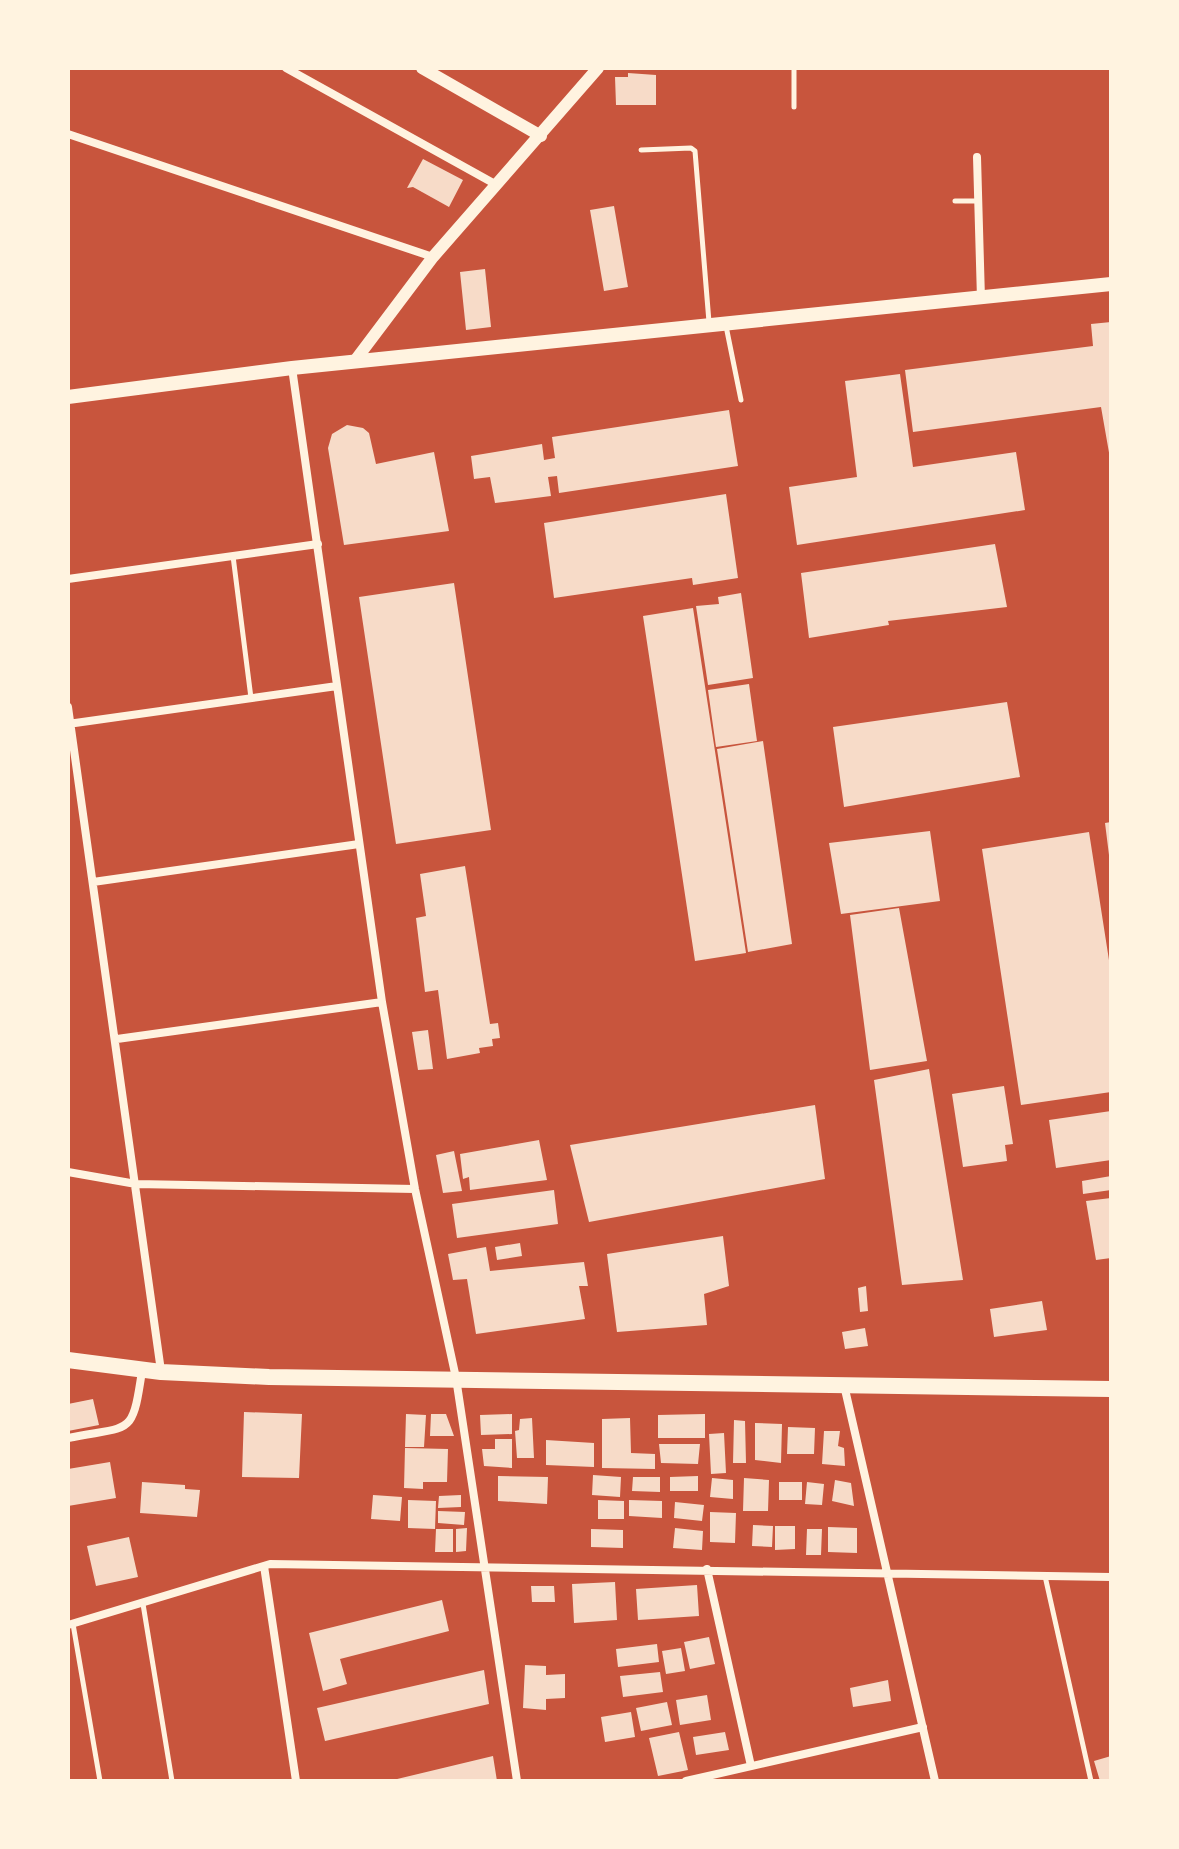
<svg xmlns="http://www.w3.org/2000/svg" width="1179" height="1849" viewBox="0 0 1179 1849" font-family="'Space Grotesk',sans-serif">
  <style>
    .building { fill: #f7dbc8 }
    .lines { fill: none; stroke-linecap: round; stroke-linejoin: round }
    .service { stroke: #fff3e0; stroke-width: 5 }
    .minor { stroke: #fff3e0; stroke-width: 8 }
    .tertiary { stroke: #fff3e0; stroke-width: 12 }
    .secondary { stroke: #fff3e0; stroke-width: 14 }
    .trunk { stroke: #fff3e0; stroke-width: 16 }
  </style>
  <rect width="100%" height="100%" fill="#c8553d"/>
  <path class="building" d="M628,73l28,2v30h-40l-1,-28h13z
    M423,159l40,21 -14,27 -36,-20 -6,1z
    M614,206l14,81 -24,4 -14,-81z
    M485,269l6,58 -25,3 -6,-58z
    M1111,322v142l-10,-57 -188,25 -8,-62 188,-24 -2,-22z
    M900,374l13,93 103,-15 9,58 -228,35 -8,-58 68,-10 -12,-96z
    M729,410l9,56 -179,27 -2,-17 -9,1 3,19 -56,7 -5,-26 -16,2 -3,-23 71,-12 2,16 11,-2 -3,-21z
    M347,425l16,3 6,5 7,31 58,-12 15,79 -105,14 -16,-97 4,-14z
    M726,494l12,84 -45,7 -1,-7 -138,20 -10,-75z
    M995,544l12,63 -119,14 1,4 -80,13 -8,-65z
    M454,583l37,247 -95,14 -37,-247z
    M741,593l12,85 -45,7 -12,-79 23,-2 -1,-7z
    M693,608l53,345 -51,8 -52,-345z
    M749,684l8,57 -41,6 -8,-57z
    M1007,702l13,75 -176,30 -11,-80z
    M763,741l29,203 -44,8 -31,-203z
    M1111,822v33h-2l-4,-32z
    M930,831l10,70 -99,13 -12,-71z
    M1089,832l22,141v119l-90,13 -39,-256z
    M465,866l25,158 8,-1 2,15 -8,1 1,7 -14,2 1,5 -33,6 -9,-69 -13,2 -9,-74 10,-2 -6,-42z
    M899,908l28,153 -57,9 -20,-155z
    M428,1030l5,39 -15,1 -6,-38z
    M929,1069l34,211 -61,5 -28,-205z
    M1004,1086l9,58 -8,1 2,16 -44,6 -11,-73z
    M815,1105l10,74 -236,43 -19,-77z
    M1111,1111v49l-55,8 -7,-48z
    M539,1140l8,40 -77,10 -1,-13 -6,2 -3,-25z
    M454,1151l8,40 -19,2 -7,-38z
    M1111,1176v14l-28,4 -1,-13z
    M554,1190l4,34 -101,14 -5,-34z
    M1111,1198v60l-15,2 -10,-59z
    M723,1236l6,50 -25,8 3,31 -90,7 -10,-78z
    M520,1243l2,13 -25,4 -2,-13z
    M486,1247l4,24 94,-9 4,24h-9l6,33 -109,15 -9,-55 -14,1 -5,-26z
    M866,1286l2,25 -8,1 -2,-24z
    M1042,1301l5,29 -53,7 -4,-28z
    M865,1328l3,18 -23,3 -3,-17z
    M93,1399l6,26 -31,6v-27z
    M244,1412l58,2 -3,64 -57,-1z
    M406,1414l20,1 -2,32h-19z
    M431,1414h15l8,22h-24z
    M512,1414v20l-31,1 -1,-20z
    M705,1414v24h-47v-23z
    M532,1418l2,40h-17l-2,-27 4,-1 1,-11z
    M630,1418l1,35 24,1v15l-53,-1v-49z
    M734,1420l11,1 1,42h-13z
    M755,1423l27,1 -1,39 -26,-3z
    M788,1427l27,1 -1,26h-27z
    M824,1431h16l-2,15 6,2 1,18 -23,-2z
    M724,1433l2,40 -15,1 -2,-40z
    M495,1439h17v29l-28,-2 -2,-17h13z
    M546,1440l48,3v24l-48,-2z
    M659,1444h41l-2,20 -37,-1z
    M405,1448l43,1 -1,33h-24v7l-19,-1z
    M110,1462l6,36 -48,8v-37z
    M593,1475l28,2 -1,20 -28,-2z
    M498,1476l50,1 -1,27 -49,-3z
    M698,1476v15h-28v-14z
    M633,1477h27v15l-28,-1z
    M712,1478l21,2v19l-23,-2z
    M744,1478l25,2 -1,31h-25z
    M835,1480l16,3 3,23 -22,-5z
    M142,1482l43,3v4l15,1 -3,27 -57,-4z
    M779,1482h23v18h-23z
    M807,1482l17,2 -2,21 -17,-1z
    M373,1495l29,2 -2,24 -29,-2z
    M461,1495v12l-23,1 1,-12z
    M408,1500l28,1 -1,28 -27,-1z
    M598,1500l26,1v18h-26z
    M629,1500l33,1v17l-33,-2z
    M675,1502l29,3 -2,16 -28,-3z
    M438,1511l27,1 -1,13 -26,-2z
    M710,1512l26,1 -1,30 -25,-1z
    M753,1525l20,1 -1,21 -20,-1z
    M775,1526h20v23l-20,1z
    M828,1527l29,1v25l-29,-1z
    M467,1528l-1,23 -10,1v-23z
    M675,1528l28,3 -1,19 -29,-2z
    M436,1529h17v23h-18z
    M591,1529l32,1v18l-32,-1z
    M807,1529h15l-1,26h-15z
    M129,1537l9,40 -42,9 -9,-40z
    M615,1582l2,38 -43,3 -2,-39z
    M697,1585l2,31 -61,4 -2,-31z
    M531,1586h23l1,16h-23z
    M442,1600l7,31 -109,28 7,25 -24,7 -14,-58z
    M709,1637l6,27 -25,5 -6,-27z
    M657,1644l2,18 -41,5 -2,-18z
    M681,1648l4,23 -19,3 -4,-23z
    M525,1665l21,1v9l19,-1v24l-19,1v11l-23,-2z
    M484,1670l5,34 -164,37 -8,-33z
    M660,1672l3,20 -40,5 -3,-21z
    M888,1680l3,21 -38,6 -3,-19z
    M707,1695l4,25 -31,5 -4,-25z
    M667,1702l5,23 -31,6 -5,-23z
    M631,1712l4,25 -30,5 -4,-25z
    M679,1732l9,38 -30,6 -9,-38z
    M725,1732l4,18 -33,5 -3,-18z
    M493,1756l4,25h-104v-1z
    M1111,1756v23l-11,2 -6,-20z"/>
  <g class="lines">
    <path class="service" d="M794,107v-39
      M641,150l50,-2 4,3 14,171
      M955,201h22
      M726,326l15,74
      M233,556l18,142
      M1045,1576l46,205
      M143,1604l29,177
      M73,1624l27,157"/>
    <path class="minor" d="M286,68l209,116
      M68,134l365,123
      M977,157l4,142
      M292,368l90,634 33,187 41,189 61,403
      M68,579l250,-35
      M68,707l93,664
      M68,724l269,-38
      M93,882l266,-38
      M117,1039l265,-37
      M68,1172l68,12 279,5
      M844,1385l91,396
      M68,1438c64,-13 64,0 74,-67
      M264,1566l32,215
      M707,1569l44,197
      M68,1625l202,-61 841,13
      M686,1781l237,-54"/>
    <path class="tertiary" d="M422,68l119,68
      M354,362l79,-105 165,-189"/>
    <path class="secondary" d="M68,397l224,-29 819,-84"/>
    <path class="trunk" d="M68,1360l93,12 108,5 842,12"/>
  </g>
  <rect width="1179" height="1849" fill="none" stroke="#fff3e0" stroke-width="140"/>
</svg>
